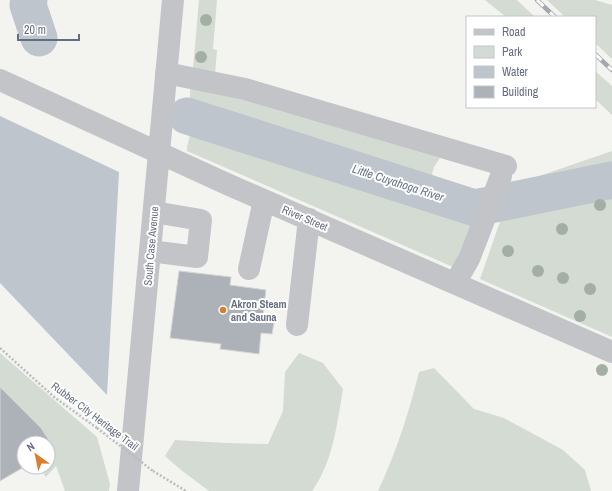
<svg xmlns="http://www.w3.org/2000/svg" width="612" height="491" viewBox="0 0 612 491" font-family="'Archivo Narrow',sans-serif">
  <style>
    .green { fill: #d3dbd2 }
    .water { fill: #bfc5cc }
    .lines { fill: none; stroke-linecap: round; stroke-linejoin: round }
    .river { stroke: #bfc5cc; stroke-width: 37 }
    .building { fill: #adb1b8; stroke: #d5d5d3 }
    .path { stroke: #bbbcbf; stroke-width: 2.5; stroke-dasharray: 2 2; stroke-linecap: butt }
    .minor { stroke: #c2c4c8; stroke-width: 22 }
    .rail-casing { stroke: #a4a7ae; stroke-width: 4.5 }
    .rail { stroke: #fff; stroke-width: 3; stroke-dasharray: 9; stroke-linecap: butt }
    .path-bridge { stroke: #bbbcbf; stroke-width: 2.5; stroke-dasharray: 2 2; stroke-linecap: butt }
    .tree { fill: #a4afa3 }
    .poi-dot { fill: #d87f2d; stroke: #fff; stroke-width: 1.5 }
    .labels { text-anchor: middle; stroke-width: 4; stroke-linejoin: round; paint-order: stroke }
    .street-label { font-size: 11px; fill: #656d80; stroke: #fff }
    .poi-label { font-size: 11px; font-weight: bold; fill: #656d80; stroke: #fff; text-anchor: start }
    .water-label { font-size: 12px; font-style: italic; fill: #657484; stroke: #fff }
  </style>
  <rect width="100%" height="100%" fill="#f3f4f0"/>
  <path class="green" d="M199,0h18l-4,49 4,1 -2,24 -22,-6z
    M485,0h32l18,17h-29z
    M547,0h48l17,5v54l-17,-16v-26h-30z
    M595,71l17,15v29l-17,-16z
    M191,82l23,6 226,70 -6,9 -2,7 8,9 -8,2 -79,-30 -71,-19 -83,-26 -10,-4z
    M190,135l282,86 -16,42 -3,4 -266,-116v-4z
    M612,151v21l-34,10 -53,7 -15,6 8,-14 4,1z
    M612,190v147l-132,-58 23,-66z
    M0,353l97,84 13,47 -1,7h-44l-9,-25 -10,11 -8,-10h10v-15l6,-4 -13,-20 -41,-41z
    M299,353l24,10 20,26c-6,35 -10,73 -31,102h-103l-28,-21 -16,-14 10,-16 50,3 43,1 15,-33 2,-39z
    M434,368l40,41 30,9 59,32 22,20 6,21h-213c18,-38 31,-79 41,-119z"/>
  <path class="water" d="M0,116l119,56 -12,223 -107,-112z"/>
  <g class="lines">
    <path class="river" d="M29,0l-1,5 11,33
      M187,116l288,92 137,-28"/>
  </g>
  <path class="building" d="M179,271l52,6 -1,8 36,5 -3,25 12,2 -3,17 -11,-1 -2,21 -39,-5 1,-5 -51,-6z
    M0,387l41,41 13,20 -6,4v-9h-24v24l-24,14z"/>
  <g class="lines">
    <path class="path" d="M0,348l54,49 43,31
      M153,471l33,20"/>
    <path class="minor" d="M166,73l79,16 261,77
      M0,80l227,104 385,168
      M150,251l47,6 4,-37 -47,-8
      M249,269l15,-69
      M455,283l14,-24 32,-83
      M297,325l12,-106
      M128,491l45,-491"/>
    <g class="rail-casing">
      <path id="rail" d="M537,0l18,17
        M595,54l17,16"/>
    </g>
    <use href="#rail" class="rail"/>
    <path class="path-bridge" d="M97,428l56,43"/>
  </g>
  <g class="tree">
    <circle cx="206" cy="20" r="6"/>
    <circle cx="201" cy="57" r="6"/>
    <circle cx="600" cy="205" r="6"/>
    <circle cx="562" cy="229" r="6"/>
    <circle cx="508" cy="251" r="6"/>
    <circle cx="538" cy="271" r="6"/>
    <circle cx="563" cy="278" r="6"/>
    <circle cx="590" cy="289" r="6"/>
    <circle cx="580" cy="316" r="6"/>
    <circle cx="602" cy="370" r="6"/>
  </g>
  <circle class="poi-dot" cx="223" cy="310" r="4"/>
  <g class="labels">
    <g class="street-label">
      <text transform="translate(305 218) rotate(23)" y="4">River Street</text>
      <text transform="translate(151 246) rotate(-85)" y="4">South Case Avenue</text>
      <text transform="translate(95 416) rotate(37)" y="4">Rubber City Heritage Trail</text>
    </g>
    <g class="poi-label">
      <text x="231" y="308">Akron Steam<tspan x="231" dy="13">and Sauna</tspan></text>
    </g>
    <g class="water-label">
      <text transform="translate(398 183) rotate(18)" y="4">Little Cuyahoga River</text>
    </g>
  </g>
  <rect x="466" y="16" width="130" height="92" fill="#ffffff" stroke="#c1c5cc"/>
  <rect x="474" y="29" width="20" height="6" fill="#c2c4c8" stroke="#c1c5cc"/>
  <text x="502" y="36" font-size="12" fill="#656d80">Road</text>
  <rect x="474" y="46" width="20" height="12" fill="#d3dbd2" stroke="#c1c5cc"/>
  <text x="502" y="56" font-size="12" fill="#656d80">Park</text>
  <rect x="474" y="66" width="20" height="12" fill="#bfc5cc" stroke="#c1c5cc"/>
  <text x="502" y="76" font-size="12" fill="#656d80">Water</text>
  <rect x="474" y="86" width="20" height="12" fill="#adb1b8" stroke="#c1c5cc"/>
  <text x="502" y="96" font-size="12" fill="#656d80">Building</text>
  <g transform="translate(36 455) rotate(327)"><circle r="19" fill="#ffffff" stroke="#c1c5cc"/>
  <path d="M0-3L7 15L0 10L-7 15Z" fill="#d87f2d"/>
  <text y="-6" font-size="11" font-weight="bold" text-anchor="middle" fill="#656d80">N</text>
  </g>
  <path d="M18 34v6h61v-6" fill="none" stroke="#656d80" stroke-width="2"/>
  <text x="24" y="34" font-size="12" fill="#656d80" stroke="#ffffff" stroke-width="3" paint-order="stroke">20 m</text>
</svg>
